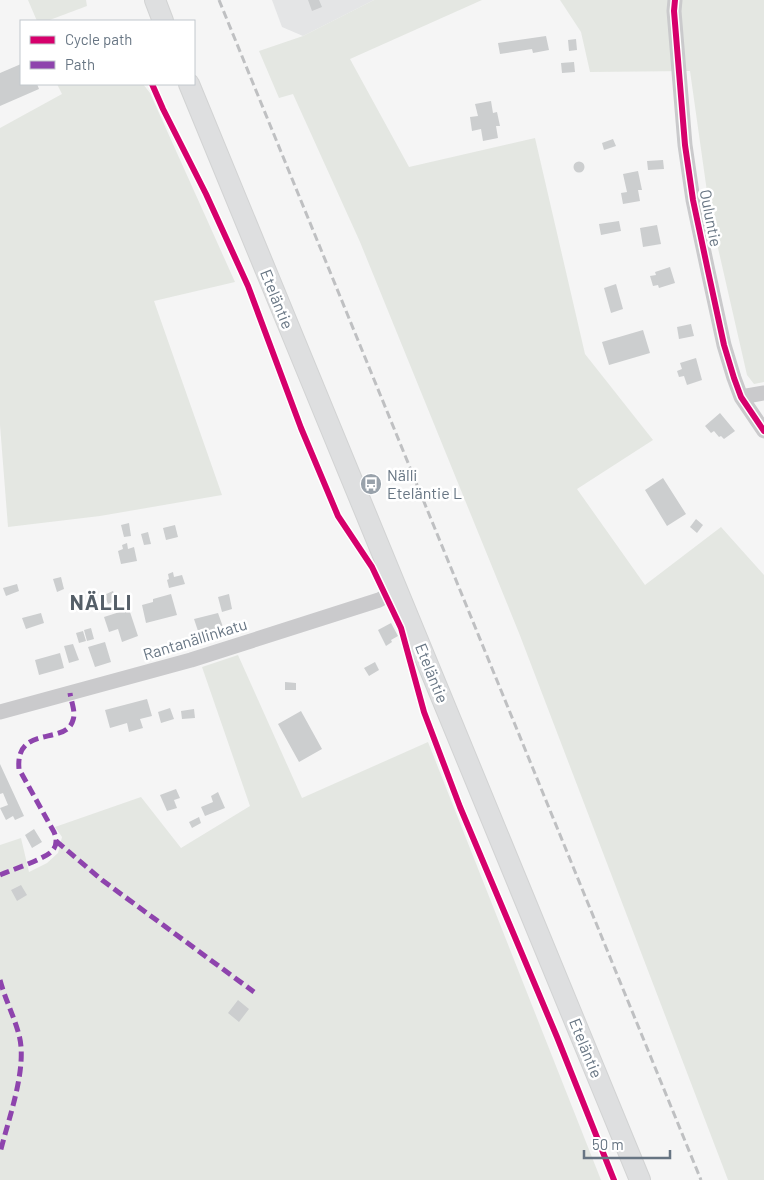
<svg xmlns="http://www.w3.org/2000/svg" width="764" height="1180" viewBox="0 0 764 1180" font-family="Barlow,sans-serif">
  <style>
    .built { fill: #e4e5e6 }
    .green { fill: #e4e7e2 }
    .building { fill: #cccecf }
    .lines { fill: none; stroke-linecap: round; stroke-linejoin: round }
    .major-casing { stroke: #d2d3d3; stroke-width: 22 }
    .minor { stroke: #cacacc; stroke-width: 15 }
    .major { stroke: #dedfe0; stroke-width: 20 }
    .rail { stroke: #bfc0c2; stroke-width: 3; stroke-dasharray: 8 4; stroke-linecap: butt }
    .quiet { stroke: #8e44ad; stroke-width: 5; stroke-dasharray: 10 5; stroke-linecap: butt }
    .cycleway-casing { stroke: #fff; stroke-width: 9 }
    .cycleway { stroke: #d6006c; stroke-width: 6 }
    .labels { text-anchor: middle; stroke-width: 5; stroke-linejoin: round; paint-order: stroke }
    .street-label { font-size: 16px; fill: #677583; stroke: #fff }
    .poi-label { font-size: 16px; fill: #677583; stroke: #fff; text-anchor: start }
    .district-label { font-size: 21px; font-weight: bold; letter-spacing: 1px; fill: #555f68; stroke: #fff }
  </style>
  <rect width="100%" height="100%" fill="#f5f5f5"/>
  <path class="built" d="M272,0h102l-71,36 -21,-9z"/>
  <path class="green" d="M28,0h58l1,6 -40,15h-10z
    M374,0h108l-132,59 59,108 126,-29 50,216 68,86 -76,49 68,96 76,-58 43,48v605h-36l-209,-547 -159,-391 -67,-148 -14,4 -20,-47 44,-15z
    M560,0h204v382l-10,2 -7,-9 -37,-162 -20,-142 -100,1 -9,-40z
    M57,84h86l7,9 85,189 -81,19 68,194 -122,21 -92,11 -8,-102v-297l62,-34z
    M238,655l64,143 126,-56 173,438h-601v-335l21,-7 8,34 18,-9 11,-10 4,-16 -7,-10 86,-30 40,51 69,-42 -48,-139z"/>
  <path class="building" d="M308,0h11l3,7 -10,4z
    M546,36l3,14 -16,3 -1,-4 -32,5 -2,-11z
    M576,39l1,11 -8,1 -1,-11z
    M574,62l1,10 -13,1 -1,-10z
    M21,64v20h16l2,5 -39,17v-33z
    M491,101l2,12 4,-1 3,14h-4l2,12 -15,3 -2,-12 -9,2 -2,-14 8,-1 -3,-12z
    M613,139l3,7 -12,4 -2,-7z
    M663,160l1,9 -16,1 -1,-9z
    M573.5 167a5.5 5.5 0 1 1 11 0a5.5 5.5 0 1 1-11 0Z
    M638,171l4,19h-4l2,11 -17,3 -2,-11 6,-1 -4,-18z
    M619,221l2,10 -20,4 -2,-11z
    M657,225l4,19 -18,3 -3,-19z
    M670,267l5,16 -16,5 -1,-3 -5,1 -3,-10 6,-1 -1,-3z
    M616,284l7,25 -12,4 -7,-25z
    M691,324l3,12 -15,3 -2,-12z
    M643,330l7,23 -41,12 -7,-23z
    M696,358l6,22 -15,5 -3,-9 -5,1 -2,-6 5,-2 -2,-6z
    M720,413l15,18 -11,8 -3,-3 -2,1 -5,-6 -3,2 -6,-7z
    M663,478l23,36 -19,12 -22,-36z
    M696,519l7,6 -6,8 -7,-6z
    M129,523l2,13 -7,1 -3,-12z
    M175,525l3,12 -12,3 -3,-12z
    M148,532l3,12 -7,1 -3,-11z
    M127,543l1,6 6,-2 3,14 -16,3 -3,-13 5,-2 -1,-4z
    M173,572l1,5 8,-2 3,9 -16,4 -2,-8 2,-1 -1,-5z
    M61,577l3,12 -7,3 -4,-13z
    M17,584l2,7 -13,5 -3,-8z
    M113,591l4,9 -9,4 -4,-9z
    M171,594l6,21 -31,8 -4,-18 11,-3v-3z
    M229,594l3,15 -10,3 -4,-15z
    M129,609l9,27 -16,6 -4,-13 -9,3 -5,-15z
    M41,613l3,10 -18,6 -4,-11z
    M218,613l5,14 -5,1 1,5 -6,1 -1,-3 -13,3 -5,-15z
    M391,623l7,13 -7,4 1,2 -6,4 -8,-16z
    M91,628l3,11 -7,2 -3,-11z
    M83,631l3,10 -7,2 -3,-10z
    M105,642l6,20 -16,5 -7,-20z
    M73,644l6,16 -10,3 -5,-17z
    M60,653l4,15 -25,7 -4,-15z
    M375,662l4,8 -10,6 -5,-8z
    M285,682l11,1v7h-11z
    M147,699l5,17 -12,3 3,9 -14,4 -2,-9 -17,5 -5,-18z
    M170,708l4,11 -13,4 -3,-11z
    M194,709l1,9 -13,1 -1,-8z
    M301,711l21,38 -23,13 -21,-38z
    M0,764l24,52 -9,4 -2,-4 -7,4 -6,-12 8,-3 -5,-12 -3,1z
    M176,789l4,9 -6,2 3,8 -10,3 -7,-16z
    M218,792l7,16 -20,8 -4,-9 12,-5 -2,-6z
    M199,817l2,6 -9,5 -3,-6z
    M34,829l8,13 -10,6 -7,-13z
    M21,885l6,10 -10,6 -6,-11z
    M238,1000l11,9 -10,13 -11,-9z"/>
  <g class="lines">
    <g class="major-casing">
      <path id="major" d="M155,0l8,21
        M189,84l451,1096"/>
    </g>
    <path class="minor" d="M675,0l-1,11 11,134 8,55 15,71 16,74 10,33 7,19 23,34
      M741,397l23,-4
      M0,712l191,-52 188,-60 18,-10"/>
    <use href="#major" class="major"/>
    <path class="rail" d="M219,0l482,1180"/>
    <path class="quiet" d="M56,841l46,39 152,112
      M0,875c11,-5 45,-16 52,-24 5,-5 5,-12 2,-19l-35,-63c-4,-45 47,-23 54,-49 3,-8 -2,-19 -3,-27
      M0,980c5,19 14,36 19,55 9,33 -11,85 -19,118"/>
    <g class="cycleway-casing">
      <path id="cycleway" d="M675,0l-1,11 11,134 8,55 15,71 16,74 10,33 7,19 23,34
        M152,84l11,25 43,85 42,92 53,142 37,88 34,51 29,61 23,84 36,95 97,230 57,143"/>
    </g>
    <use href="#cycleway" class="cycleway"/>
  </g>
  <defs>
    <g id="bus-disc" transform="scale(1.125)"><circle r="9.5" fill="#99a2ab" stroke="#fff"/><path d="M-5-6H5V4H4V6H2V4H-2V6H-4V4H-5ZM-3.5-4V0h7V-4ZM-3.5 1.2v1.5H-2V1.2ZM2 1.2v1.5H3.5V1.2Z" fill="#fff"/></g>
  </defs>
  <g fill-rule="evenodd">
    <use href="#bus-disc" x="371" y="484"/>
  </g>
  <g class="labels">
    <g class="street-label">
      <text transform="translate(711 218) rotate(79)" y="6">Ouluntie</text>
      <text transform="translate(277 299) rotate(68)" y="6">Eteläntie</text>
      <text transform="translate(195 639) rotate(-17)" y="6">Rantanällinkatu</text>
      <text transform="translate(432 673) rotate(68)" y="6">Eteläntie</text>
      <text transform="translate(586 1048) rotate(68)" y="6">Eteläntie</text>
    </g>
    <g class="poi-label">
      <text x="387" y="481">Nälli<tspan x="387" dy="18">Eteläntie L</tspan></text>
    </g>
    <g class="district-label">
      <text x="101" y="610">NÄLLI</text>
    </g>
  </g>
  <rect x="20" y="20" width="175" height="65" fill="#ffffff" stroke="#c2c8cd"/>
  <rect x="30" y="36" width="25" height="8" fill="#d6006c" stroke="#c2c8cd"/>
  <text x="65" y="45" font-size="15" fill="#677583">Cycle path</text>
  <rect x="30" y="61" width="25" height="8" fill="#8e44ad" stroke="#c2c8cd"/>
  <text x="65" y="70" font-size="15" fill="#677583">Path</text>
  <path d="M584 1150v8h86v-8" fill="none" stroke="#677583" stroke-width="2.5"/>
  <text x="592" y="1150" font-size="15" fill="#677583" stroke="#ffffff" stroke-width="4" paint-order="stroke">50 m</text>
</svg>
